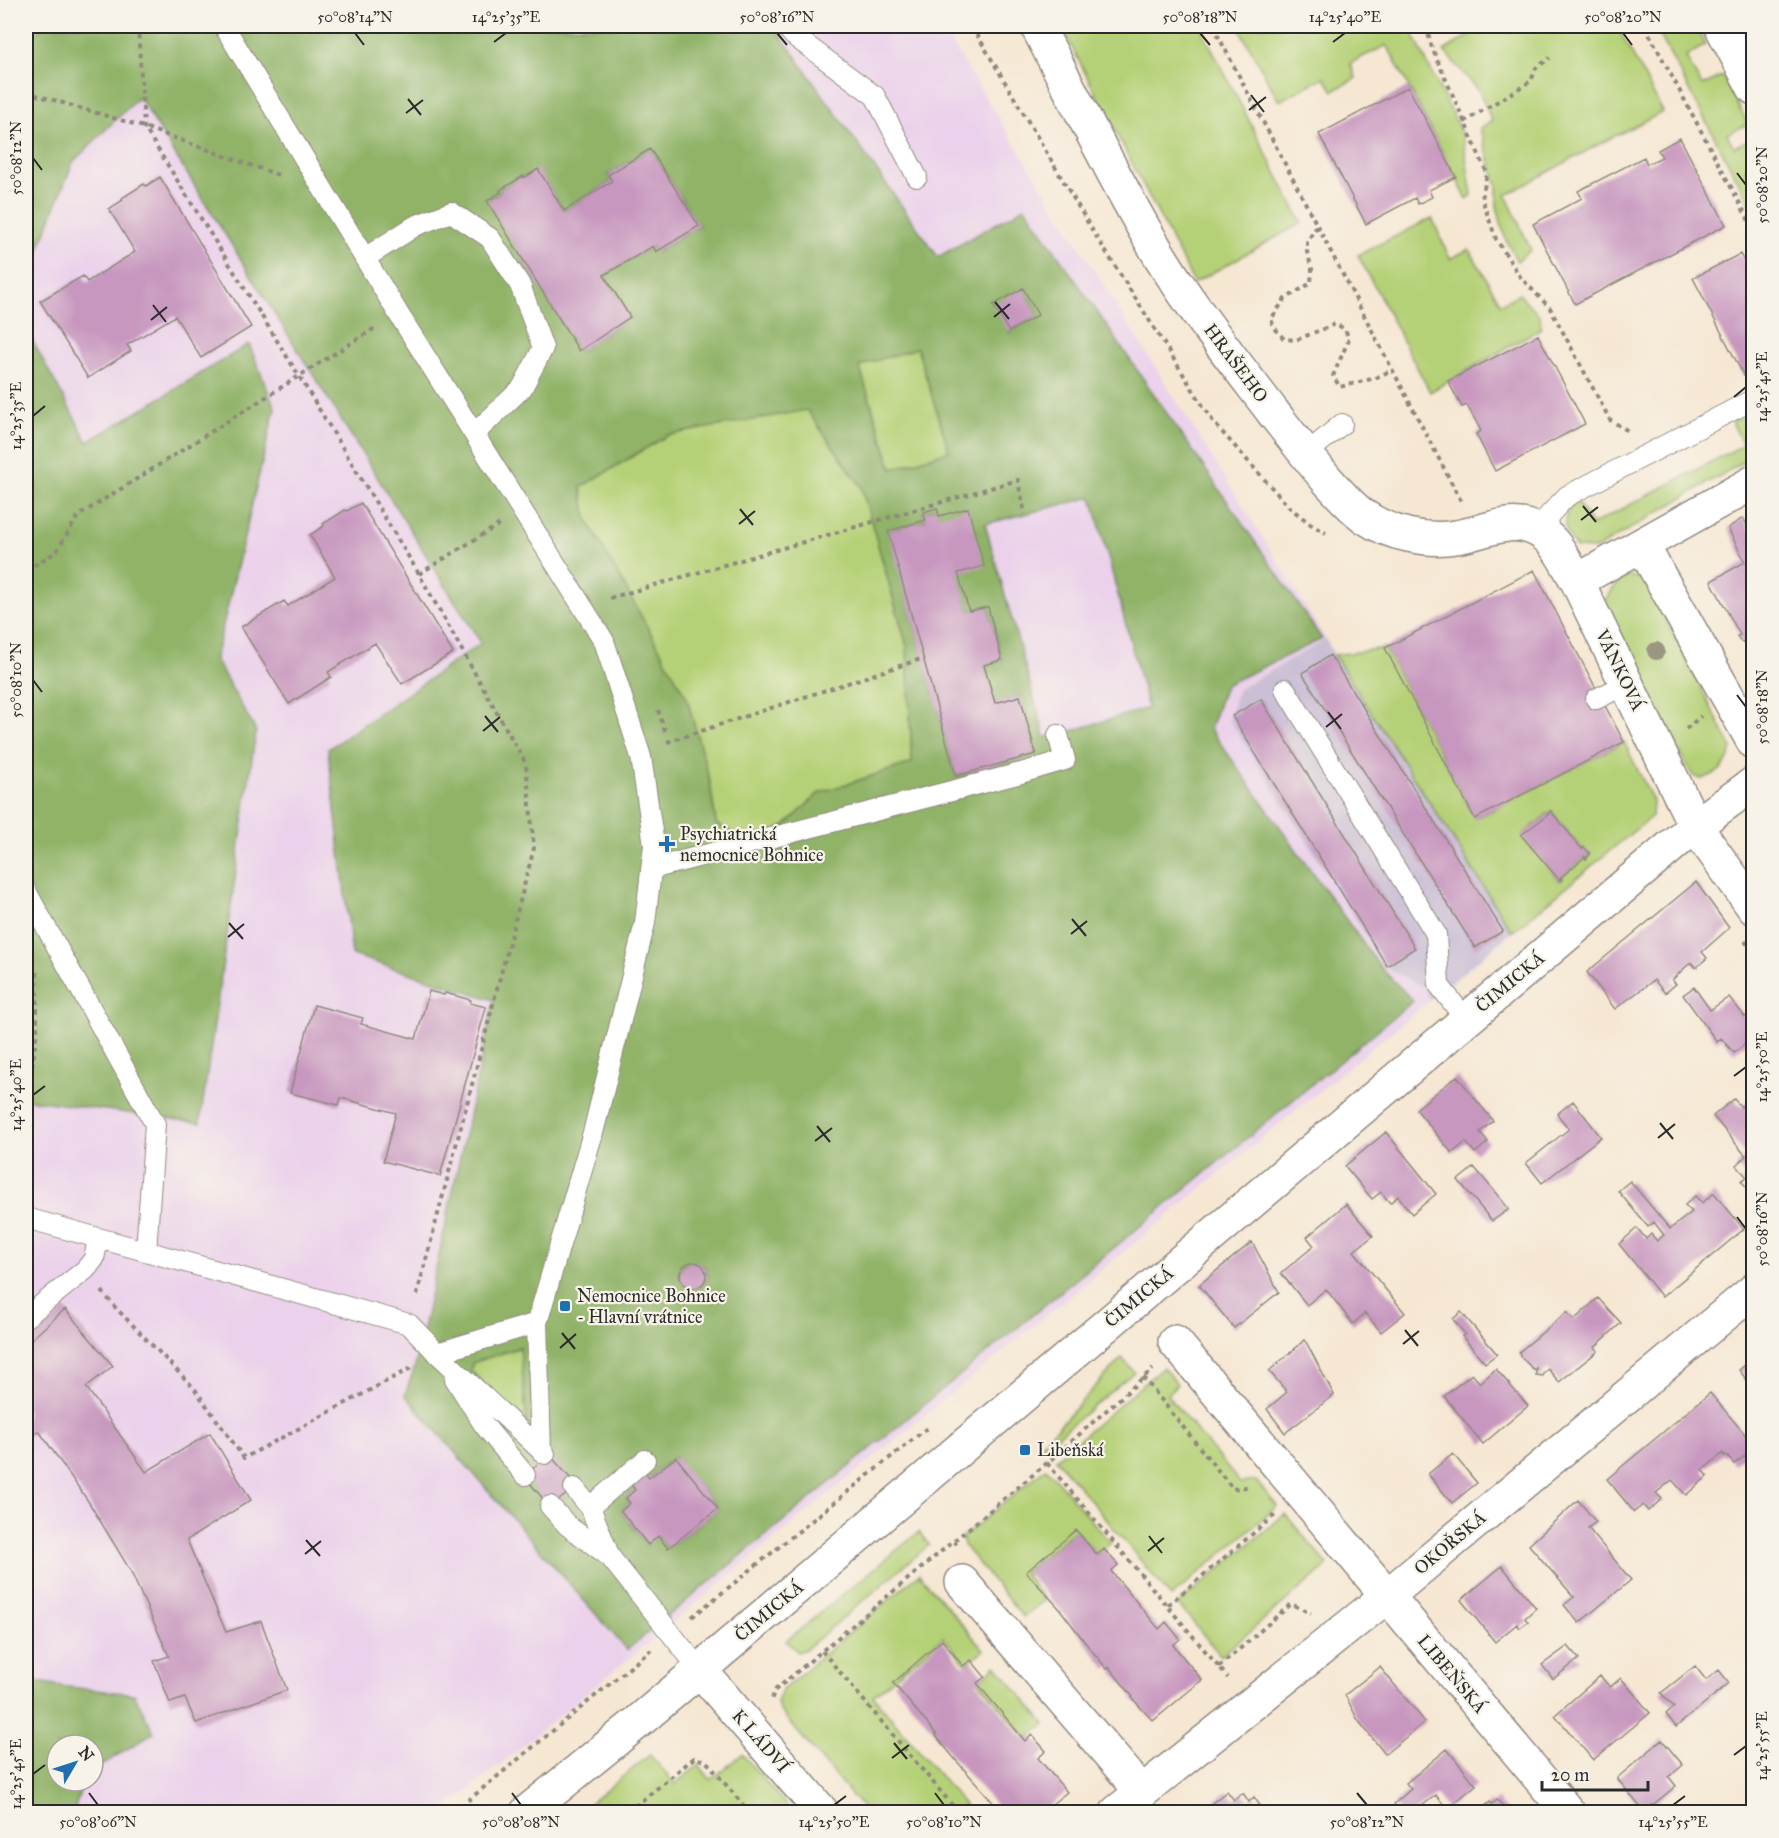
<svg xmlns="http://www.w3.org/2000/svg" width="1779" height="1838" viewBox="0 0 1779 1838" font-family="'IM FELL Great Primer',serif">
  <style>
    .built { fill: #ebd1eb; fill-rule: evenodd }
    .industrial { fill: #cbbfd5 }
    .green { fill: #b5d177; stroke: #707e51; stroke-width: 1.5; fill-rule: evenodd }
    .forest { fill: #90b368; stroke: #5e6f4a; stroke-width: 1.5; fill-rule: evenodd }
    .building { fill: #c797bf }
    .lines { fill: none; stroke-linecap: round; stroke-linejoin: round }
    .service-casing { stroke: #90897f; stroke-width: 22 }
    .minor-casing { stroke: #90897f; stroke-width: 36 }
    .tertiary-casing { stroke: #90897f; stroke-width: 36 }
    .path { stroke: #90897f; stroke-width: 4; stroke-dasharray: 4.5 4.5; stroke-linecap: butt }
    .service { stroke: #fff; stroke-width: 20 }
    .minor { stroke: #fff; stroke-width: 33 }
    .tertiary { stroke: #fff; stroke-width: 33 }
    .tree { fill: #9a9681 }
    .ticks { fill: none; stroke: #2b2b2b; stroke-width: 2 }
    .poi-dot { fill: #1f6fb2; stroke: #f7f3e8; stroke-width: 2 }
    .labels { text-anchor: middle; stroke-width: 4.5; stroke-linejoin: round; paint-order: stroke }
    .street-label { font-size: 18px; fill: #2b2b2b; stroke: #f7f3e8 }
    .poi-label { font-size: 18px; fill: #2b2b2b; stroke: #f7f3e8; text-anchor: start }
    .neatline { fill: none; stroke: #2b2b2b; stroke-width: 2 }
    .ticks-label { font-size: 15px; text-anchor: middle; fill: #2b2b2b }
  </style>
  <rect width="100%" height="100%" fill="#f7f3e8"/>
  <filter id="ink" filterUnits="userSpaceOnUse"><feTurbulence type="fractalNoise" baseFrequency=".0167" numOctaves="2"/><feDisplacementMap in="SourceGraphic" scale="12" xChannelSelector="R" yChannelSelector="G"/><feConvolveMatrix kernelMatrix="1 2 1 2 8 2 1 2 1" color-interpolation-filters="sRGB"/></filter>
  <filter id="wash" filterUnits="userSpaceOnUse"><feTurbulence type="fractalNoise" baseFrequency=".008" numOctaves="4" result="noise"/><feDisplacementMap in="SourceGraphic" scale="24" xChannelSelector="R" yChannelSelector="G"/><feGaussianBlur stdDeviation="1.35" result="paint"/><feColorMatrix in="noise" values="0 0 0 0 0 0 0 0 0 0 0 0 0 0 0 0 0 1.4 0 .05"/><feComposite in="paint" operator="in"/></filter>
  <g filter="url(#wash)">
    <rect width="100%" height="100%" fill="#f6e7d3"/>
    <path class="built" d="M26,26h915l385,613 -88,49 149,281 36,18 7,13 -988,812h-416zM57,1745h36v36h-36z"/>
    <path class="industrial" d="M1326,639l8,16 116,179 62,98 -82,68 -7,-13 -36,-18 -158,-250 9,-30z"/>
    <path class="green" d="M1061,26h139l102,197 -108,60z
      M1238,26h175v8l49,100 10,61 -5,4 -80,-154 -37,18 6,15 -23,13 -9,-14 -45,24z
      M1482,26h135l46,86 -62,31 -95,52 25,55 -14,11 -12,-23 -8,-32v-20l-17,-58 12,-7 -13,-30 -35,-40 39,-24z
      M1655,26h40l10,19 -19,12 16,29 20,-10 26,48 -21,10 7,13 19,-9v26l-8,5 8,14v26z
      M1432,218l18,41 19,-10 32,55 18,-10 21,22 1,12 -111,64 -72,-137z
      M917,347l33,104 -58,18 -33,-103z
      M807,409l54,77 46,160 5,117 -93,30 -34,33 -34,17 -35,-19 -6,-42 -123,-263 -6,-32 87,-52z
      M1736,418l10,1 7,6v31l-157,93 -20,-1c-12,-18 -15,-24 -5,-44l7,-1 14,22 151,-80 -11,-23z
      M1629,576l16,4 87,168c-5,19 -13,26 -31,31l-9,-4 -85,-166 -2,-9c7,-11 12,-19 24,-24z
      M1385,648l90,171 149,-77 29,59 -1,15 -140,116 -62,-98 -116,-179zM1551,811l31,38 2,-1 6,6 -3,5 -2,-2 -25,21 2,1 -2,2 -38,-46z
      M521,1347l6,80 -56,-56 1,-8z
      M1122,1358l12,14 -89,75 -3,-3z
      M1163,1367l14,17 -10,11 73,88 16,-2 21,25 -106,91 -115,-138z
      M1046,1468l65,75 -14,12 -21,-25 -49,40 -3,4 21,26 -22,17 -59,-71 -1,-9z
      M1285,1514l43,51 -107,91 -43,-52z
      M919,1532l10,13 -123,104 -8,3 -12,-11z
      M919,1574l65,76 -18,14 -23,-27 -70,59 97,116h-104l-87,-102 -2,-9 5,-11z
      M996,1665l49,59 -18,15 -48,-58z
      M742,1754l50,58h-213l71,-57 25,29 24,-19 12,15z"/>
    <path class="forest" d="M46,26h728l164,231 87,-50 297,432 -97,46 -15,44 170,238 33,34 -786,649 -222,-255 10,-29 79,-366 -142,-45 -24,-206 153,-106 -342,-546 -66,65 -47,120v-245zM650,149l49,77 -42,26 -4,-6 -49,29 26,42 -51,34 -91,-151 13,-8 -1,-2 22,-14 2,2 14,-8 26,41 48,-30 -4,-6zM1023,289l15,26 -29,17zM917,348l32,103 -57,18 -33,-103zM807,410l54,76 46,160 5,117 -93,30 -34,33 -34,17 -35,-19 -6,-42 -23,-84 -100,-179 -6,-32 87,-52zM1092,497l56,211 -90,27 -13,2 -60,-213zM936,508l33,103 19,-4 14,53 -18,5 11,38 25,-7 16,58 -80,22 -67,-245 37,-11 -3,-8zM696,1262l9,5 3,10 -6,9 -12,4 -8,-7 -3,-9 5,-10zM520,1347l7,79 -56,-55 1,-8zM675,1457l43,52 -50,39 -10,-12 -11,9 -26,-34 9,-8 -4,-5 9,-8 9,-18 5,6z
      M26,329l62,113 161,-98 26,64 -60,251 41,72 -56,392 -174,-24z
      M26,1680l41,7 67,7 20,38 -61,39v-26h-36v36h26l-9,31h-48z"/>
    <g id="blocks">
      <path class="building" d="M1408,87l48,90 -27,13 3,7 -14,7 -3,-6 -49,26 -47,-90z
        M1680,138l46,87 -151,79 -42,-80 49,-26 -4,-7 66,-34 3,7 15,-7 -4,-7z
        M650,149l49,77 -43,26 -3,-6 -49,29 26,42 -51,34 -92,-150 14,-9 -1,-2 23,-14 1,2 14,-9 26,42 48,-30 -4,-6z
        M160,177l91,150 -50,31 -26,-42 -48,29 4,6 -43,27 -48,-77 43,-25 4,6 48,-30 -26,-43 14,-9 -1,-2 22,-14 2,2z
        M1740,254l14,25v92l-10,5 -51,-98z
        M1023,288l15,27 -29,17 -16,-27z
        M1538,335l47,89 -90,47 -19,-37 5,-3 -14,-26 -5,2 -14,-26z
        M361,503l92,150 -51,31 -27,-41 -47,29 3,5 -42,27 -48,-77 43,-26 4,5 47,-29 -25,-42 14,-9 -1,-2 22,-14 2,1z
        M937,508l2,8 29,-8 16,58 -26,7 11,38 19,-4 14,53 -18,5 11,38 25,-7 16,58 -80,22 -68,-245 38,-11 -3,-8z
        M1743,518l11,19v115l-4,2 -7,-13 -2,1 -4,-6 3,-1 -29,-54 34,-19 -17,-34z
        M1534,570l90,172 -149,77 -90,-171z
        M1330,655l173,276 -28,17 -173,-275z
        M1261,699l154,249 -28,18 -155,-250z
        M1551,811l31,38 2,-2 6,7 -4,5 -1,-2 -25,21 2,1 -2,2 -39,-46 28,-21 -1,-1z
        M1696,882l33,46 -27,24 5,6 -11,10 -5,-6 -19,18 4,4 -11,9 -11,-13 -39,29 -28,-37z
        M1694,987l16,23 19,-13 16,20 5,-4 4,5v19l-20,16 -13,-15 -4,4 -34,-47z
        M429,991l15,4 1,-2 26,7 -1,3 16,4 -46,169 -57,-15 13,-48 -55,-15 -2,7 -49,-12 24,-88 49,13 -2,6 55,15z
        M1457,1076l36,45 -13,11 8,10 -13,11 -9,-11 -14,11 -36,-44z
        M1754,1096v99l-13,-14 6,-4 -11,-12 10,-9 -33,-40 21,-17 7,8z
        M1573,1101l28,36 -59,46 -16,-20 43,-34 -12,-15z
        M1386,1132l50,62 -24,20 -14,-18 -8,7 -9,-11 -9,7 -27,-33z
        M1474,1167l35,42 -17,12 -34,-41z
        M1630,1181l40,48 22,-17 -7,-7 10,-9 7,7 12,-10 30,36 -82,68 -43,-53 18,-16 9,11 5,-5 6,7 7,-6 -10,-13 -6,5 -30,-36z
        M1346,1204l27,32 -19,15 51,62 -24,19 -16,-19 -12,11 -27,-35 -19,16 -26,-32 33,-27 -7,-9z
        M1252,1242l27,50 -45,36 -35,-43z
        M680 1275a13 13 0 1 1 26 0a13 13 0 1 1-26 0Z
        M1598,1298l23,25 -26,24 3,4 -39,31 -11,-13 -5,4v3l-7,-1v-7l-2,2 -13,-13 -2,-5 48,-40 7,8z
        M65,1309l48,57 -27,21 60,85 64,-39 41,67 -64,40 39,92 35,-11 26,69 -91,33 -11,-25 -15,5 -16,-42 15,-5 -39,-86 -42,-69 -49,-70 -13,6v-93z
        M1461,1312l36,42 -12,9 -23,-27 3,-2 -12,-15z
        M1305,1340l29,55 -49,38 -18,-24 20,-17 -18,-21z
        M1754,1358v31l-15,-19z
        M1496,1369l32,37 -45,38 -39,-48 28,-22 8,9z
        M1710,1393l44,52v4l-20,15 -8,-9 -2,1 -1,-3 -20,17 5,6 -22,19 -14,-15 -16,13 6,6 -14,12 -5,-6 -9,7 -27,-33z
        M549,1454l28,32 -27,21 -26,-31z
        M1453,1454l24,29 -25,20 -24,-29z
        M676,1457l42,52 -50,39 -10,-12 -10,9 -27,-34 9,-8 -4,-5 9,-8 -5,-7 14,-12 5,7z
        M1578,1500l18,22 -8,6 43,52 -52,43 -15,-18 10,-8 -45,-52z
        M1076,1530l21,25 7,-6 14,16 -7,6 48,58 7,-7 14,17 -7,6 29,35 -49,41 -21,-23 1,-1 -24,-30 -2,2 -19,-23 -29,-38 -33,-36z
        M1502,1566l34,42 -11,10 3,4 -8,6 -3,-4 -22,18 -34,-42z
        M942,1640l21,26 8,-6 14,17 -8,6 48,58 7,-6 14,16 -8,7 29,34 -25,20h-44l-2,-1 2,-2 -12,-15 -32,-36 -18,-22 1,-1 -44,-52z
        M1568,1646l11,13 -26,20 -11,-14z
        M1695,1666l11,14 13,-10 10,13 -53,44 -10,-13 8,-7 -13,-14z
        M1380,1667l45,55 -40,32 -27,-34 -13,-25z
        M1600,1676l10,11 11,-9 29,35 -57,47 -38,-45z
        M1662,1740l21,25 -14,12 7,9 -32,26 -27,-34z
        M1447,1749l29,36 -29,24 -11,-14 -22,17h-13l-7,-8 17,-15 -5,-6z
        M1227,1791l7,9 9,-7 6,9 5,-5 5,7 -5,4 2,2 -4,2h-51z
        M1497,1800l12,12h-31l12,-10 2,2z"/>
    </g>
  </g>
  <g filter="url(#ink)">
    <use href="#blocks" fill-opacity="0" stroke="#90897f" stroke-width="1.5"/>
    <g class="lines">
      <g class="service-casing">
        <path id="service" d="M224,26l174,287 206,328 37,116 13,88 -9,78 -51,206 -57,194 4,128
          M785,26l9,10 81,60 42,81
          M365,258l50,-32 36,-14 39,26 30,47 23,63 -21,40 -48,46
          M1305,455l37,-31
          M1547,536l1,-20 19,-20 187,-97
          M1285,689l151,245 3,51 27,35
          M1596,699l31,-15
          M651,869l370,-96 44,-13 -7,-25
          M26,891l129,233 -9,127
          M26,1218l383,106 28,29 108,101
          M26,1317l59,-47 9,-11 4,-21
          M437,1353l100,-30
          M455,1379l29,46 41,50
          M574,1488l16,19 20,50 90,113
          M550,1506l18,20 42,31
          M590,1507l55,-47"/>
      </g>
      <g class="minor-casing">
        <path id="minor" d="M1037,26c36,69 71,140 110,208 36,64 84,123 128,181 18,23 35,45 54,67 11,12 22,25 36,35 25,17 61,25 91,20 32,-5 60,-25 90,-1 14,11 22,31 31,45
          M1721,26l33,62
          M1754,482l-177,99 118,245 59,82
          M1642,545l112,198
          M1175,1342l393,470
          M962,1582l180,210
          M1117,1812l270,-216 367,-306"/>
      </g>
      <g class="tertiary-casing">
        <path id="tertiary" d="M700,1670l122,142
          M527,1812l111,-90 118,-100 939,-796 59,-43"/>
      </g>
      <path class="path" d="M138,26l6,101 155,249 120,198 107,190 8,84 -118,450
        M972,26l119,202 123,195 75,84 24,19 13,7
        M1213,26l248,475
        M1426,26l6,22 55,125 -5,26 14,40 25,39 29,30 60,112 20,12
        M1645,26l109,204
        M26,92l118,35 137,49
        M1464,122l67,-41 5,-13 14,-10
        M1317,226l-10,16v10l5,17 -1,14 -26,16 -14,20 3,8 10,12 12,1 39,-16 10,5 4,10 -16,37 7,11 35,-9 17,-8
        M26,570l30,-18 22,-36 297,-188
        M419,574l81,-50
        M610,598l408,-118 7,34
        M658,710l7,21
        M1686,729l15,-13
        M667,742l257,-84
        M1745,941l9,13
        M26,1111l11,-81v-59
        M102,1291l11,14 81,83 50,70 169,-91
        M1143,1377l90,112 18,-3
        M1047,1463l181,215
        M954,1541l6,6
        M1168,1605l107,-90
        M692,1617l235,-189
        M822,1651l136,161
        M1219,1667l72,-63 20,9
        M772,1699l2,-8 273,-228 106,-94
        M454,1812l197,-162
        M628,1812l66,-54 12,3 43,51"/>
      <use href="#service" class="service"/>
      <use href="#minor" class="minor"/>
      <use href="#tertiary" class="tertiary"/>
    </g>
    <circle class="tree" cx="1656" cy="651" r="9"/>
  </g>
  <path class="ticks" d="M355,33l9,12M777,33l10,12M1200,33l10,12M1623,33l9,12M494,42l12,-9M1333,42l12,-9M1251,95l13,17M408,99l13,16M1249,110l17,-13M406,113l17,-13M33,158l9,12M1737,173l9,12M995,302l14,17M153,305l13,17M994,317l16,-13M151,320l16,-13M1734,397l12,-10M33,416l12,-10M1583,506l13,16M740,509l13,16M1581,520l17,-13M739,524l16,-13M33,680l9,12M1737,695l9,12M1328,712l13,17M485,716l13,16M1326,727l16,-13M483,731l17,-14M1072,919l14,17M229,923l14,16M1071,934l16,-13M228,937l16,-13M1734,1076l12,-9M33,1095l12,-9M1660,1123l13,16M817,1126l13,16M1658,1138l17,-14M815,1141l17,-13M1737,1217l9,12M1405,1330l13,16M562,1333l13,16M1403,1344l16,-13M560,1348l16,-14M1149,1536l13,17M306,1540l14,16M1148,1551l16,-13M305,1554l16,-13M894,1743l13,16M1734,1755l12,-9M892,1758l17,-13M33,1774l12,-9M89,1793l9,12M512,1793l9,12M935,1793l9,12M1357,1793l10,12M834,1805l12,-9M1673,1805l12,-9"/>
  <g class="poi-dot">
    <path d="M664 835h6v6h6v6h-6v6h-6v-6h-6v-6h6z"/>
    <rect x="559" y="1300" width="12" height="12" rx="3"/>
    <rect x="1019" y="1444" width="12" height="12" rx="3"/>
  </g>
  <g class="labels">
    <g class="street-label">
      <text transform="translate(1236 363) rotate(53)" y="6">HRAŠEHO</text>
      <text transform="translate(1620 670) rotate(64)" y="6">VÁNKOVÁ</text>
      <text transform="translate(1510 982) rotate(-40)" y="6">ČIMICKÁ</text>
      <text transform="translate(1139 1297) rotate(-40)" y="6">ČIMICKÁ</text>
      <text transform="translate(1450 1543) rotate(-40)" y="6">OKOŘSKÁ</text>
      <text transform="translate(769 1611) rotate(-40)" y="6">ČIMICKÁ</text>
      <text transform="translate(1452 1674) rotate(50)" y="6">LIBEŇSKÁ</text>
      <text transform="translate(761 1741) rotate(49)" y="6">K LÁDVÍ</text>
    </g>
    <g class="poi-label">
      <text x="680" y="840">Psychiatrická<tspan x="680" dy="21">nemocnice Bohnice</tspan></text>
      <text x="577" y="1302">Nemocnice Bohnice<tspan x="577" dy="21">- Hlavní vrátnice</tspan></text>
      <text x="1037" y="1456">Libeňská</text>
    </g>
  </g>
  <rect width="1779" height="1838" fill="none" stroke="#f7f3e8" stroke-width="66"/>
  <g transform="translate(75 1763) rotate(51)"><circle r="28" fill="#f7f3e8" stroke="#a5a39c" stroke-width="1.5"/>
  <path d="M0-4.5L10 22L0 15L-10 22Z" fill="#1f6fb2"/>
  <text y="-9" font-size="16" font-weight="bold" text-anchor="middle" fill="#2b2b2b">N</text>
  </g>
  <path d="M1542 1781v9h106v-9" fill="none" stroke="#2b2b2b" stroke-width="3"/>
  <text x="1551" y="1781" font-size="18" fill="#2b2b2b" stroke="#f7f3e8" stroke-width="4.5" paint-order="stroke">20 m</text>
  <rect x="33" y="33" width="1713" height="1772" class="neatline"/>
  <g class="ticks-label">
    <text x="355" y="22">50°08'14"N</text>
    <text x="506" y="22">14°25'35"E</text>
    <text x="777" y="22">50°08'16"N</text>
    <text x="1200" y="22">50°08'18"N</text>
    <text x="1345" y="22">14°25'40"E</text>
    <text x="1623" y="22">50°08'20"N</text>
    <text transform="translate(16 158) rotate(-90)" y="5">50°08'12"N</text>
    <text transform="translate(1762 185) rotate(-90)" y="5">50°08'20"N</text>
    <text transform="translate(1762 387) rotate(-90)" y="5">14°25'45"E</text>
    <text transform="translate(16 416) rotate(-90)" y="5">14°25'35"E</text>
    <text transform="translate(16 680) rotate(-90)" y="5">50°08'10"N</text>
    <text transform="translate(1762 707) rotate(-90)" y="5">50°08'18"N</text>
    <text transform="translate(1762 1067) rotate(-90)" y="5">14°25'50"E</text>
    <text transform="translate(16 1095) rotate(-90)" y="5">14°25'40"E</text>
    <text transform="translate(1762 1229) rotate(-90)" y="5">50°08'16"N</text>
    <text transform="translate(1762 1746) rotate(-90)" y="5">14°25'55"E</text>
    <text transform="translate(16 1774) rotate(-90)" y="5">14°25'45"E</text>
    <text x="98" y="1827">50°08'06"N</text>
    <text x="521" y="1827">50°08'08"N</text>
    <text x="834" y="1827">14°25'50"E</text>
    <text x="944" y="1827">50°08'10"N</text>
    <text x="1367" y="1827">50°08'12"N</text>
    <text x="1673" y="1827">14°25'55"E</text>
  </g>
</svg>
